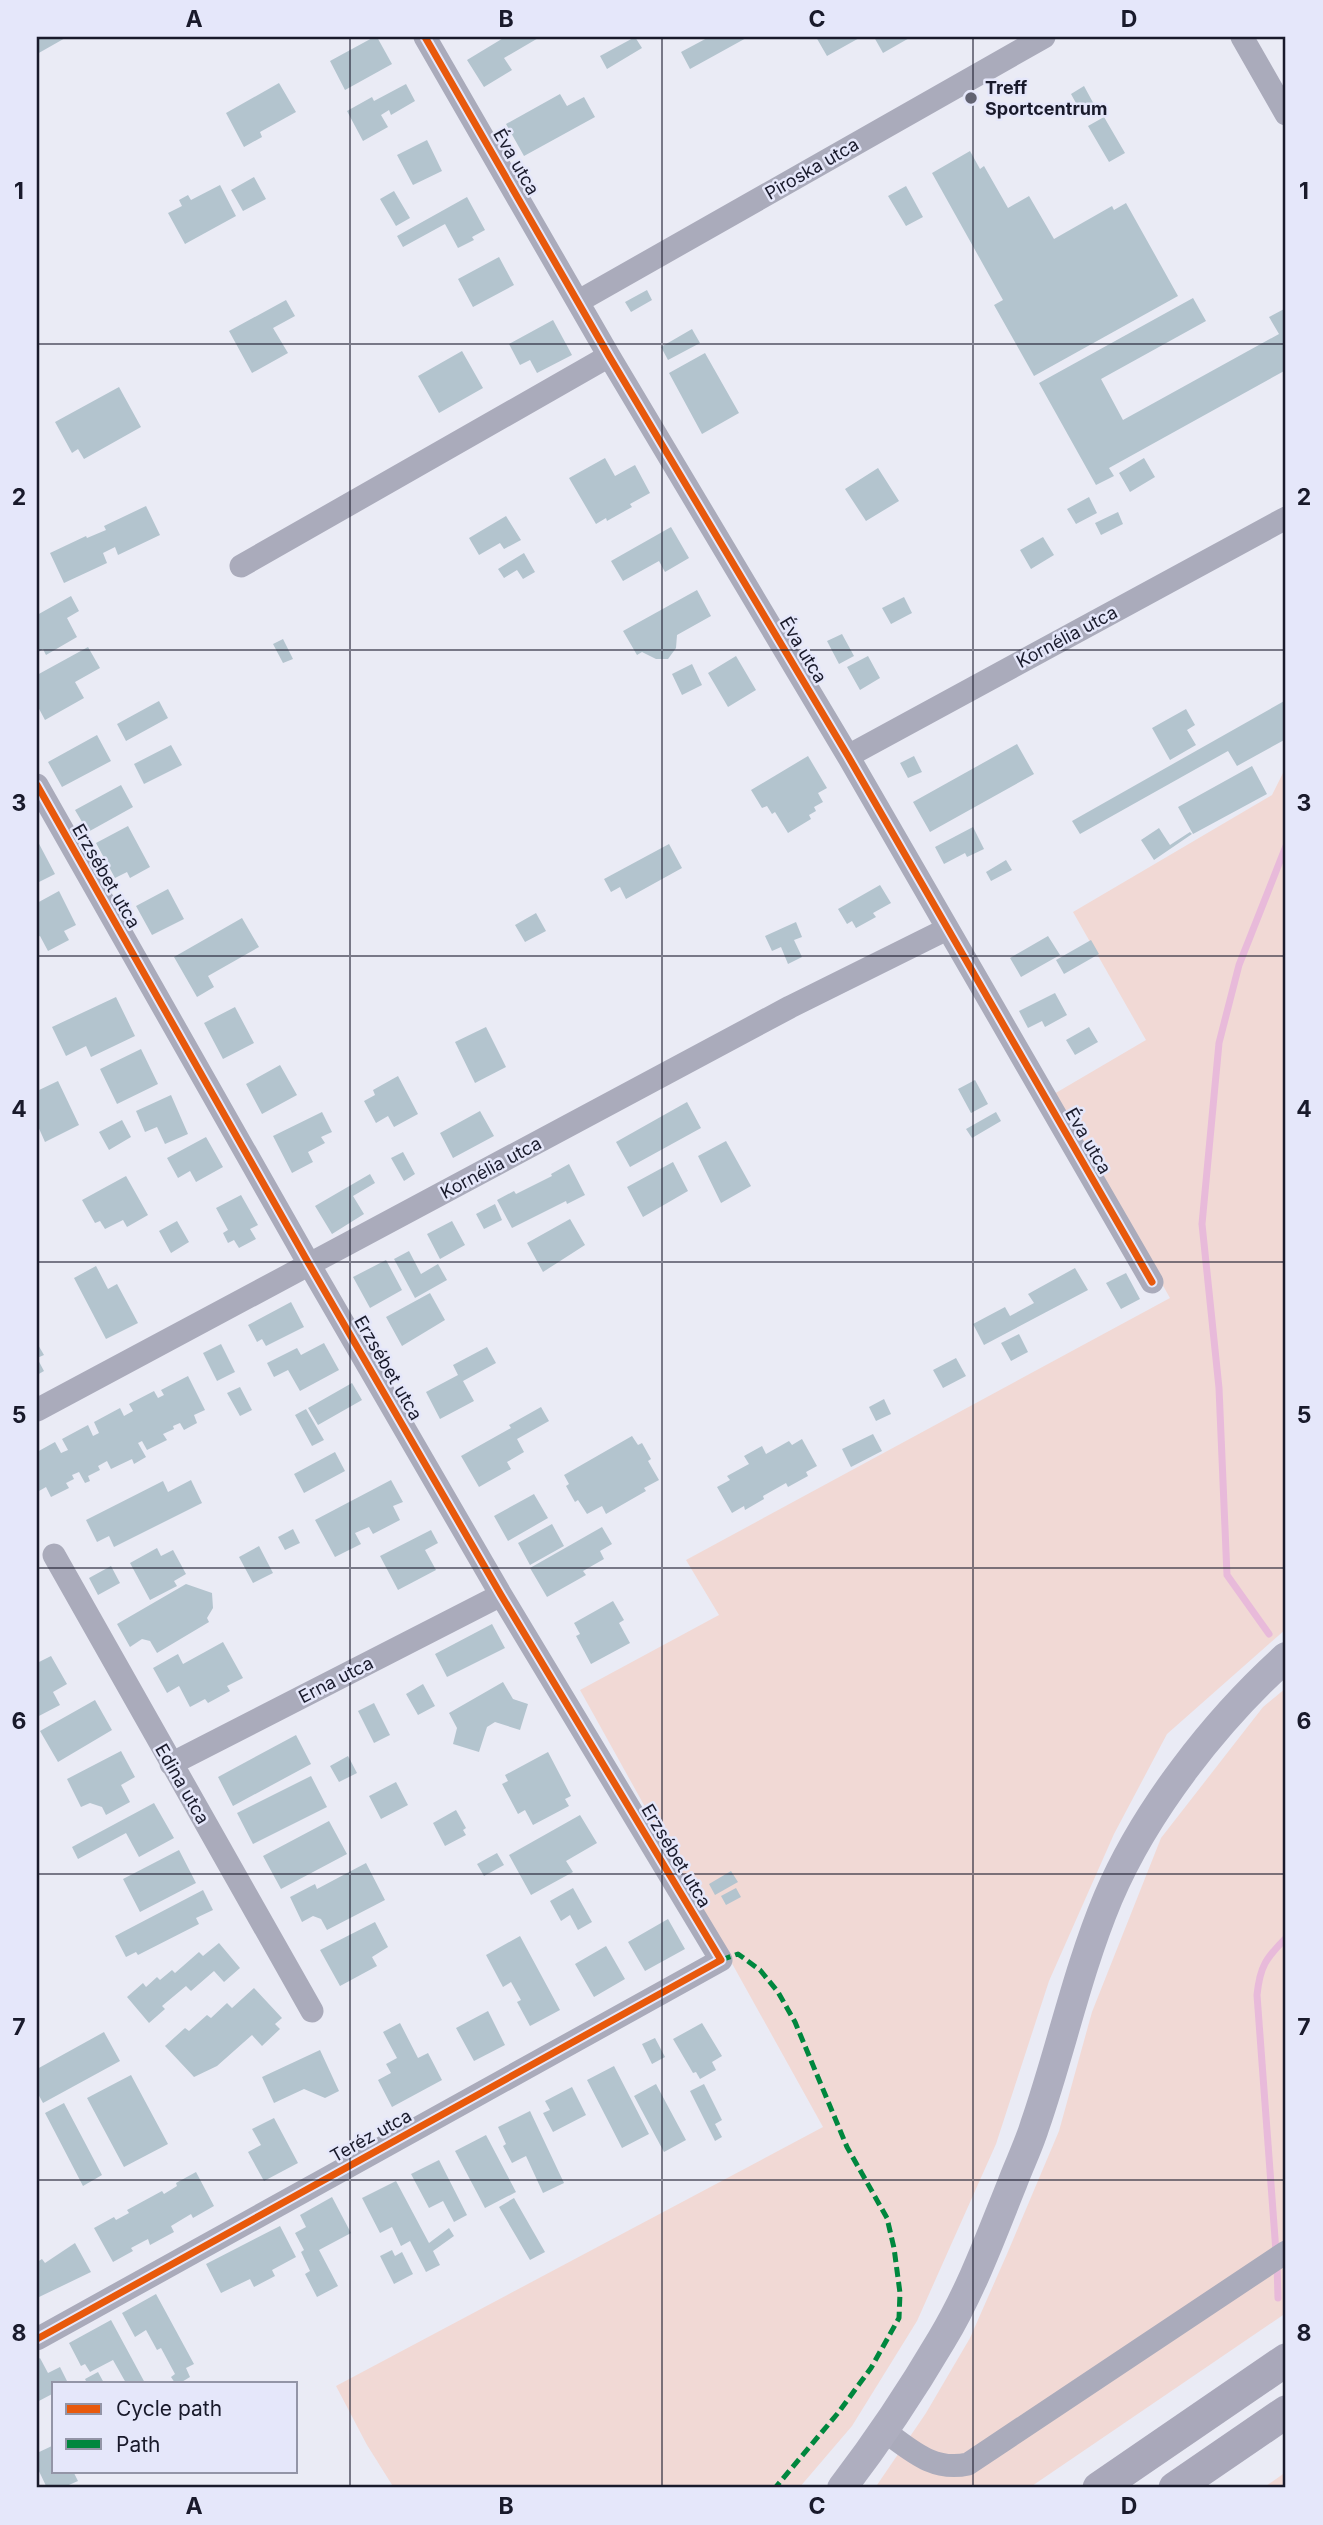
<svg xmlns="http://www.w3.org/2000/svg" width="1323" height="2525" viewBox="0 0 1323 2525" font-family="Inter,sans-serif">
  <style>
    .green { fill: #f1d9d5 }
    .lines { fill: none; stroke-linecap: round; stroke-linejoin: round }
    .stream { stroke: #e8bada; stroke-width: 7 }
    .building { fill: #b3c4ce }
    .minor { stroke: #aaabbb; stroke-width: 23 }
    .major { stroke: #aeaebf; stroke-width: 30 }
    .highway { stroke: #a9a8ba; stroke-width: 33 }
    .quiet { stroke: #00873e; stroke-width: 5; stroke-dasharray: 10 5; stroke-linecap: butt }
    .cycleway-casing { stroke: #e5e7fa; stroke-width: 11 }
    .cycleway { stroke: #e8590c; stroke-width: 7 }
    .grid { fill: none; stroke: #191a2b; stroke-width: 2; stroke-opacity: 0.55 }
    .poi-dot { fill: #626372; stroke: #e5e7fa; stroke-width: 2.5 }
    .labels { text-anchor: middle; stroke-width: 5; stroke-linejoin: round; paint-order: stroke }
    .poi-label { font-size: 18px; font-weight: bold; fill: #191a2b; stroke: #e5e7fa; text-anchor: start }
    .street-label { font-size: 18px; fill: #191a2b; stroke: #e5e7fa }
    .neatline { fill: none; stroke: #191a2b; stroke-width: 2.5 }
    .grid-label { font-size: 23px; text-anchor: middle; font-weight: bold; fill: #191a2b }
  </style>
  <rect width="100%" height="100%" fill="#eaebf5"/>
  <path class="green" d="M1286,767v862l-119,105 -53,100 -65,147 -53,163 -79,177 -65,105 -53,62h-405l-27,-43 -31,-59 487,-259 -243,-437 139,-75 -33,-55 484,-262 -116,-204 92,-54 -73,-128 199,-117z
    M1286,1688v625l-257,175h-154l51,-75 44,-75 37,-84 52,-123 33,-119 69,-174 102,-131z
    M1286,2472v16h-23z"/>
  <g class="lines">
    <path class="stream" d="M1269,1634l-42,-59 -8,-187 -17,-164 17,-181 20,-78 47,-119
      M1276,2252l-19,-257c3,-29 9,-37 29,-57
      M1277,2264l1,34"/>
  </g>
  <path class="building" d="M37,37h30l-30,17z
    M374,37h3l15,27 -47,26 -15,-29z
    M505,37h35l-36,21 8,12 -28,17 -17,-27z
    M635,37l7,11 -35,21 -7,-13z
    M709,37h39l-58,32 -9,-17z
    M816,37h45l-34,19z
    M874,37h37l-28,16z
    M279,83l17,29 -36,20 2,5 -18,10 -18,-34z
    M406,84l9,17 -24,14 -2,-5 -8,5 7,12 -25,14 -16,-30 25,-14 2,4z
    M1084,86l12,22 -13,8 -12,-22z
    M560,94l7,12 17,-9 11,20 -71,39 -18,-32z
    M1104,117l21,36 -16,9 -21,-36z
    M427,140l15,31 -29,14 -16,-30z
    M970,151l10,18 4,-3 24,42 21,-12 25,43 58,-33 2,4 12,-7 52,93 -144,80 -40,-71 9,-5 -71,-127z
    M254,177l12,22 -23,12 -12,-21z
    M220,185l16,31 -51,28 -17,-31 14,-7 -3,-6 9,-5 3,5z
    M906,186l17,31 -17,9 -18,-30z
    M394,191l16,27 -14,8 -16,-27z
    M467,197l18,33 -13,7 2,3 -16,8 -13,-24 -42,23 -6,-11z
    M499,257l15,28 -41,22 -15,-28z
    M647,290l5,10 -21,12 -6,-10z
    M1193,298l13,23 -105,58 22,41 156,-86 -10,-17 17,-9v62l-177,98 5,8 -18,9 -57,-102z
    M286,300l9,16 -22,12 15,25 -36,20 -23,-42z
    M553,320l19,35 -35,18 -7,-13 -10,5 -11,-21z
    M692,329l8,14 -32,17 -7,-13z
    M462,351l21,37 -44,25 -21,-37z
    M705,353l34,60 -37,21 -33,-61z
    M119,387l22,40 -57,32 -6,-10 -6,4 -17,-31z
    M605,458l10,18 20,-11 15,28 -20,11 2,3 -25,14 -1,-3 -10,6 -27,-46z
    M1144,458l11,19 -25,15 -11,-19z
    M878,468l21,33 -33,20 -21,-32z
    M1089,497l8,16 -21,11 -9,-15z
    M146,506l14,29 -42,20 -3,-8 -12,6 4,10 -43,20 -14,-30 36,-17 1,2 19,-8 -2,-4z
    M1118,512l5,12 -22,11 -6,-12z
    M506,516l15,24 -17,9 -4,-6 -21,12 -10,-17z
    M671,527l18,31 -24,14 -6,-11 -36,20 -12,-20z
    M1043,537l11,18 -23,14 -11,-19z
    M524,553l11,19 -12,7 -6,-9 -13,8 -6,-9z
    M697,590l14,26 -34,19 -1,13 -8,11h-12l-14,-7 -5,3 -14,-24z
    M71,596l8,15 -12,7 10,19 -31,18 -3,-6 -6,4v-38z
    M904,597l8,16 -21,11 -9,-16z
    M842,634l12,22 -15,8 -12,-23z
    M283,639l10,20 -10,4 -10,-19z
    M88,647l12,21 -25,14 9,16 -39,22 -8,-15v-30z
    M736,656l20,34 -28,17 -20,-34z
    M868,656l12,22 -20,12 -13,-23z
    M692,664l10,21 -20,10 -10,-21z
    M1286,700v39l-49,27 -9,-15 -148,83 -8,-13z
    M159,701l9,17 -42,23 -9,-17z
    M1186,709l9,16 -8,5 9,15 -26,15 -18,-32z
    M97,735l14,26 -49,26 -14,-25z
    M1017,744l17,30 -104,58 -17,-30z
    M171,745l11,20 -38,19 -10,-20z
    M808,756l19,32 -9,5 5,9 -9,5 2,4 -7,4 2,4 -23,14 -13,-21 -3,2 -5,-8 -5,2 -11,-18z
    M914,756l8,16 -14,6 -8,-15z
    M1252,766l15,28 -74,40 -15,-27z
    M121,785l12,22 -45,25 -13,-22z
    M128,826l22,41 -20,11 -3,-6 -12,6 -19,-35z
    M973,827l11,22 -17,8 -2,-4 -21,11 -9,-17z
    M1159,828l11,17 20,-13 2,2 -38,26 -13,-20z
    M37,840l18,34 -18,9z
    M669,844l13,24 -56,31 -6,-12 -9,5 -7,-13z
    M1006,860l6,10 -21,11 -5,-9z
    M880,885l11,18 -18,10 3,4 -20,11 -4,-7 -5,3 -9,-15z
    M168,889l16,30 -32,16 -16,-29z
    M59,891l17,34 -12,6 5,9 -21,11 -8,-15 -3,1v-34z
    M536,913l10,18 -21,11 -10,-17z
    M242,918l17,29 -51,29 6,11 -17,10 -23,-40z
    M796,922l6,15 -8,3 8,17 -14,7 -7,-17 -9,4 -7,-15z
    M1048,936l12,19 -39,22 -11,-19z
    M1091,940l8,14 -35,20 -8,-14z
    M1055,993l12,22 -22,12 -3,-6 -14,7 -9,-17z
    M116,997l19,39 -44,21 -5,-11 -20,10 -14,-29z
    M235,1007l19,36 -31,16 -19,-36z
    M486,1027l20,40 -31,16 -20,-41z
    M1089,1027l9,15 -23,13 -9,-15z
    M141,1049l17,35 -41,20 -17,-35z
    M280,1065l17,30 -35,19 -16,-30z
    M398,1076l20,38 -24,13 -6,-11 -12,7 -12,-22 11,-6 -2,-5z
    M975,1080l13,24 -17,9 -13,-24z
    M58,1081l21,44 -34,17 -8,-18v-33z
    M171,1095l17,39 -23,10 -8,-17 -12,5 -9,-21z
    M687,1102l14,26 -71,39 -14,-25z
    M480,1111l14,25 -41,22 -13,-25z
    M322,1112l10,20 -11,5 4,6 -17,9 5,10 -21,11 -19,-37z
    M996,1112l5,9 -29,17 -6,-9z
    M122,1120l9,17 -22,13 -10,-18z
    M206,1137l17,30 -27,15 -6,-11 -12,7 -11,-20z
    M726,1141l25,45 -30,17 -23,-47z
    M403,1152l12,22 -11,7 -13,-23z
    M673,1162l15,29 -45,26 -16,-30z
    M569,1164l16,31 -18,9 -1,-3 -54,27 -15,-28 17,-9 2,3 36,-18 -1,-2z
    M370,1174l5,9 -22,13 11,18 -32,20 -17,-28z
    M126,1176l22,39 -21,12 -4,-7 -18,9 -5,-8 -5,2 -13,-23z
    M241,1195l17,30 -8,4 6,10 -17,9 -5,-8 -6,3 -5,-10 5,-3 -12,-22z
    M495,1204l7,16 -18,9 -8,-15z
    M570,1219l15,26 -42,27 -16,-29z
    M177,1221l12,21 -18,11 -12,-22z
    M452,1221l13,24 -25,14 -13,-25z
    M409,1251l12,23 17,-10 9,16 -32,18 -21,-39z
    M386,1260l16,30 -32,18 -17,-31z
    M96,1266l12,23 9,-5 21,39 -32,16 -32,-61z
    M1075,1268l13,22 -104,55 -11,-21 32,-17 5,9 24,-13 -6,-9z
    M1126,1273l14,26 -19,10 -15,-26z
    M430,1293l15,27 -43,26 -16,-29z
    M291,1302l13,25 -38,19 -4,-7 -5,3 -9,-17z
    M1019,1334l9,18 -17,9 -10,-18z
    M37,1343l7,12 -7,3 7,13 -7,4z
    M324,1343l15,27 -39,21 -12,-21 -14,7 -7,-14 30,-15 4,7z
    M221,1344l14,28 -18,9 -14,-28z
    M487,1347l9,16 -33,18 11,20 -34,18 -14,-27 32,-17 -5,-10z
    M956,1358l10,18 -23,12 -10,-18z
    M188,1376l17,34 -11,5 3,8 -13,7 -4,-7 -7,3 1,3 -11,5 4,6 -20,10 -5,-9 -4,2 8,14 -12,7 -2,-5 -21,10 -4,-8 -9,5 2,4 -12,6 2,5 -5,2 -6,-11 -7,3 2,4 -8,4 3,5 -18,9 -5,-10 -7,4 -2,-5v-34l18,-10 6,11 7,-3 -6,-11 26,-14 5,11 6,-3 -5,-11 26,-14 4,8 9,-5 -4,-7 25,-13 4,7 6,-3 -3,-5z
    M352,1383l10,17 -44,25 -10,-17z
    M240,1387l12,23 -12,6 -13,-23z
    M884,1399l7,15 -15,7 -7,-14z
    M541,1407l8,14 -32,18 7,13 -17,10 4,7 -32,18 -18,-31 50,-28 -2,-3z
    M306,1409l18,31 -12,6 -17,-31z
    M873,1434l9,17 -31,16 -9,-18z
    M632,1436l6,9 4,-2 9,16 -3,2 11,19 -15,8 2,3 -40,23 -4,-8 -15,8 -9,-14 -3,2 -9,-16 3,-2 -5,-9z
    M802,1439l15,27 -11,6 2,4 -20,11 -2,-4 -23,13 1,3 -19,11 -1,-4 -12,7 -15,-26 13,-7 -3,-4 22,-12 -5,-8 18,-10 4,8 23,-13 3,4z
    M335,1452l10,19 -41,22 -10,-19z
    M191,1480l11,23 -88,44 -5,-11 -12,6 -11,-22 77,-39 5,11z
    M391,1480l12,22 -10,4 7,14 -27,14 -4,-7 -14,6 6,11 -26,13 -20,-37z
    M534,1494l14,24 -40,23 -14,-25z
    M552,1524l12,22 -34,19 -12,-22z
    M602,1527l10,17 -12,7 4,8 -21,12 3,4 -39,22 -17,-29z
    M293,1529l7,14 -15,7 -7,-13z
    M431,1530l7,13 -13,7 11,20 -38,20 -18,-34z
    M259,1546l14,27 -20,10 -14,-26z
    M157,1548l4,8 12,-6 13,24 -12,7 3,5 -27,14 -20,-37z
    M111,1566l9,17 -22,12 -9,-17z
    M186,1584l26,9 1,15 -6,10 2,4 -52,31 -7,-12 -8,-2 -12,8 -13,-23z
    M613,1601l11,19 -5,3 11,20 -39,21 -15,-28 4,-2 -6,-11z
    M492,1624l13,24 -58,29 -12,-23z
    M223,1642l20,36 -16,8 3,5 -22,12 -3,-4 -15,8 -11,-21 -12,7 -14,-25 25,-14 5,10z
    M51,1656l16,28 -14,8 7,13 -23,12v-54z
    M503,1682l10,17 15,5 -8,26 -25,-8 -8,5 -8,25 -26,-8 4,-16 -8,-15z
    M423,1684l12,22 -17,9 -12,-21z
    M95,1700l17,30 -54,32 -18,-31z
    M374,1703l16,32 -16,8 -16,-32z
    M296,1735l15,29 -78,42 -15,-29z
    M121,1751l14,26 -14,8 9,17 -24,13 -4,-8 -12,-4 -9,4 -14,-28z
    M548,1752l23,44 -6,3 4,7 -36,19 -8,-15 -7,4 -16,-30 6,-3 -3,-6z
    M348,1756l9,17 -18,9 -9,-16z
    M311,1776l16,31 -74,37 -16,-31z
    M396,1782l12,23 -27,14 -12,-23z
    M154,1803l20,35 -35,19 -13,-24 -48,26 -6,-12z
    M456,1810l10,18 -3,2 3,5 -21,11 -12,-23z
    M580,1815l17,28 -31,18 7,11 -42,23 -22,-40z
    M329,1821l18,33 -66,35 -18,-33z
    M179,1850l17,33 -56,29 -17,-33z
    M497,1853l7,12 -20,11 -7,-12z
    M366,1863l19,37 -58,30 -6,-11 -8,-3 -11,6 -12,-25 25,-13 2,5z
    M731,1871l7,11 -23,13 -6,-11z
    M573,1888l19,34 -14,8 -8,-15 -9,6 -11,-20z
    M736,1888l5,9 -15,8 -5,-9z
    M203,1890l10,20 -17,8 3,6 -61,31 -2,-3 -10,5 -11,-21z
    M668,1919l17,30 -40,22 -17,-29z
    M375,1922l13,25 -16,10 5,9 -37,20 -20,-36z
    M520,1936l40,74 -30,16 -13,-24 4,-2 -10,-18 -8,5 -17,-32z
    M219,1943l21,25 -16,14 -10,-11 -23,20 -5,-5 -24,20 3,3 -16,14 -22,-26 16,-14 3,4 11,-10 3,3 12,-10 3,3 24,-21 4,4z
    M606,1946l19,33 -31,18 -19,-33z
    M254,1988l28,30 -7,6 5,5 -18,17 -10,-11 -35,31 -23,11 -29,-31 20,-18 4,3 18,-16 4,3 16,-15 5,5z
    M488,2011l17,34 -31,16 -18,-33z
    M400,2023l18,35 10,-5 14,27 -50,27 -14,-27 13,-7 -5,-9 11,-6 -14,-26z
    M702,2023l20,33 -10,6 4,8 -16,9 -4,-7 -3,1 -20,-34z
    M104,2032l16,29 -77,42 -6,-11v-23z
    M655,2038l10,19 -13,7 -10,-20z
    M320,2050l19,41 -14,7 -21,-9 -30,14 -12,-26z
    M614,2066l35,68 -27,14 -35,-68z
    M131,2075l37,69 -44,23 -37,-69z
    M656,2084l30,56 -22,12 -30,-56z
    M704,2084l18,36 -7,4 7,13 -7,4 -25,-50z
    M572,2087l14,28 -33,17 -10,-19 7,-3 -5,-9z
    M64,2103l38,72 -19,11 -38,-73z
    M530,2111l34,72 -21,10 -17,-37 -14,7 -9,-17 3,-2 -8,-17z
    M274,2118l24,45 -34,18 -16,-29 13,-7 -9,-16z
    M486,2135l30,57 -31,16 -30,-57z
    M439,2160l28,55 -13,7 -11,-21 -14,7 -18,-34z
    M196,2172l18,34 -21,12 -2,-4 -20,12 3,6 -24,13 -2,-6 -17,9 2,3 -20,11 -19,-34 20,-11 2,3 13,-7 -2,-3 35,-19 2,3 13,-8 -1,-3z
    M396,2181l33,62 20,-15 5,8 -21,15 7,14 -14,7 -16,-31 -9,5 -9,-19 -12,6 -18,-35z
    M332,2197l19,36 -32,17 19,36 -21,11 -12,-23 5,-3 -9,-19 3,-2 -9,-17 11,-6 -6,-12z
    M514,2198l31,54 -15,8 -31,-53z
    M280,2226l16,31 -24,13 3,6 -21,11 -4,-8 -29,14 -15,-29z
    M75,2243l16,29 -54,26v-36l5,-3 3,4z
    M392,2250l3,6 7,-4 11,22 -19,10 -14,-28z
    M156,2294l38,70 -8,4 4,9 -10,6h-5l-4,-6 4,-3 -14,-26 -4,2 -11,-20 -11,7 -13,-24z
    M111,2320l34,63h-19l-13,-23 -23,12 -5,-8 -4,2 -12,-23z
    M40,2358l8,15 12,-6 8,16h-14v10l-17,9v-42z
    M98,2372l6,11h-17l-2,-4z
    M54,2445v26h19l5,10 -16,7h-15l-10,-21v-14z"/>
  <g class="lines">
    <path class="minor" d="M425,37l184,319 239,400 304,526
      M1242,37l44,77
      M579,301l465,-264
      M241,566l368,-210
      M848,756l438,-238
      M37,785l272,479 192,331 220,365 -684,379
      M37,1410l753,-403 157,-78
      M54,1555l258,456
      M171,1764l330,-169
      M883,2430c27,19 49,42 85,34l318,-212"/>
    <path class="major" d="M842,2488c36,-47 70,-98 100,-149 29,-48 49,-103 70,-155 7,-19 17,-39 23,-59 26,-75 42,-153 73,-227 37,-87 107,-177 178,-241"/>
    <path class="highway" d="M1099,2488l187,-128
      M1175,2488l111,-76"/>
    <path class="quiet" d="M721,1960l17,-6 22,16 18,22 17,30 52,125 40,71 7,30 6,45 -1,25 -28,50 -33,45 -63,75"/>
    <g class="cycleway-casing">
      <path id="cycleway" d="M425,37l184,319 239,400 304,526
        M37,785l272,479 192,331 220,365 -684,379"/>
    </g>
    <use href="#cycleway" class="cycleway"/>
  </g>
  <path class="grid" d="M350,37v2451M662,37v2451M973,37v2451M37,344h1249M37,650h1249M37,956h1249M37,1262h1249M37,1568h1249M37,1874h1249M37,2180h1249"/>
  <circle class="poi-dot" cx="971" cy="98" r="7"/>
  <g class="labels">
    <g class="poi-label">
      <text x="985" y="94">Treff<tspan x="985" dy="21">Sportcentrum</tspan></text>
    </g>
    <g class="street-label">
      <text transform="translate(516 162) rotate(60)" y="6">Éva utca</text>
      <text transform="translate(812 169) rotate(-30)" y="6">Piroska utca</text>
      <text transform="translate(1067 637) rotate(-28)" y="6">Kornélia utca</text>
      <text transform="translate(803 650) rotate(59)" y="6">Éva utca</text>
      <text transform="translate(106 876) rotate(60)" y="6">Erzsébet utca</text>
      <text transform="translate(1088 1141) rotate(60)" y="6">Éva utca</text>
      <text transform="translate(491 1168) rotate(-28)" y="6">Kornélia utca</text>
      <text transform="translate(388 1368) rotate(60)" y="6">Erzsébet utca</text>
      <text transform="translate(336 1680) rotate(-27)" y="6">Erna utca</text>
      <text transform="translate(182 1784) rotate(60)" y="6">Edina utca</text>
      <text transform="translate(676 1856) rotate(59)" y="6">Erzsébet utca</text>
      <text transform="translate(371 2136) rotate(-29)" y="6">Teréz utca</text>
    </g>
  </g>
  <rect width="1323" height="2525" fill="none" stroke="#e5e7fa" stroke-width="77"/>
  <rect x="52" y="2382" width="245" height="91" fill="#e5e7fa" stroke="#9395a7" stroke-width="2"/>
  <rect x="66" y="2404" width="35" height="10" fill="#e8590c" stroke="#9395a7" stroke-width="2"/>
  <text x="116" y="2416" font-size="21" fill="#191a2b">Cycle path</text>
  <rect x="66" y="2439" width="35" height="10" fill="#00873e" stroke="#9395a7" stroke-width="2"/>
  <text x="116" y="2452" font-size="21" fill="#191a2b">Path</text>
  <rect x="38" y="38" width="1246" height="2448" class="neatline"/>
  <g class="grid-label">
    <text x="194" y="27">A</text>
    <text x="506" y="27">B</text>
    <text x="817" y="27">C</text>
    <text x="1129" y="27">D</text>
    <text x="19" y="199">1</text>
    <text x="1304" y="199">1</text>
    <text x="19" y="505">2</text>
    <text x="1304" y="505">2</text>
    <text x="19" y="811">3</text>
    <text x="1304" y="811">3</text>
    <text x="19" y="1117">4</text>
    <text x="1304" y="1117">4</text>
    <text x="19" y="1423">5</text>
    <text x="1304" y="1423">5</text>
    <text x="19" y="1729">6</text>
    <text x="1304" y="1729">6</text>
    <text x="19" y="2035">7</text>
    <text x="1304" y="2035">7</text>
    <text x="19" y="2341">8</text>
    <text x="1304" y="2341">8</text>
    <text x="194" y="2514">A</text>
    <text x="506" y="2514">B</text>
    <text x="817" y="2514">C</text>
    <text x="1129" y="2514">D</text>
  </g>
</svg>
